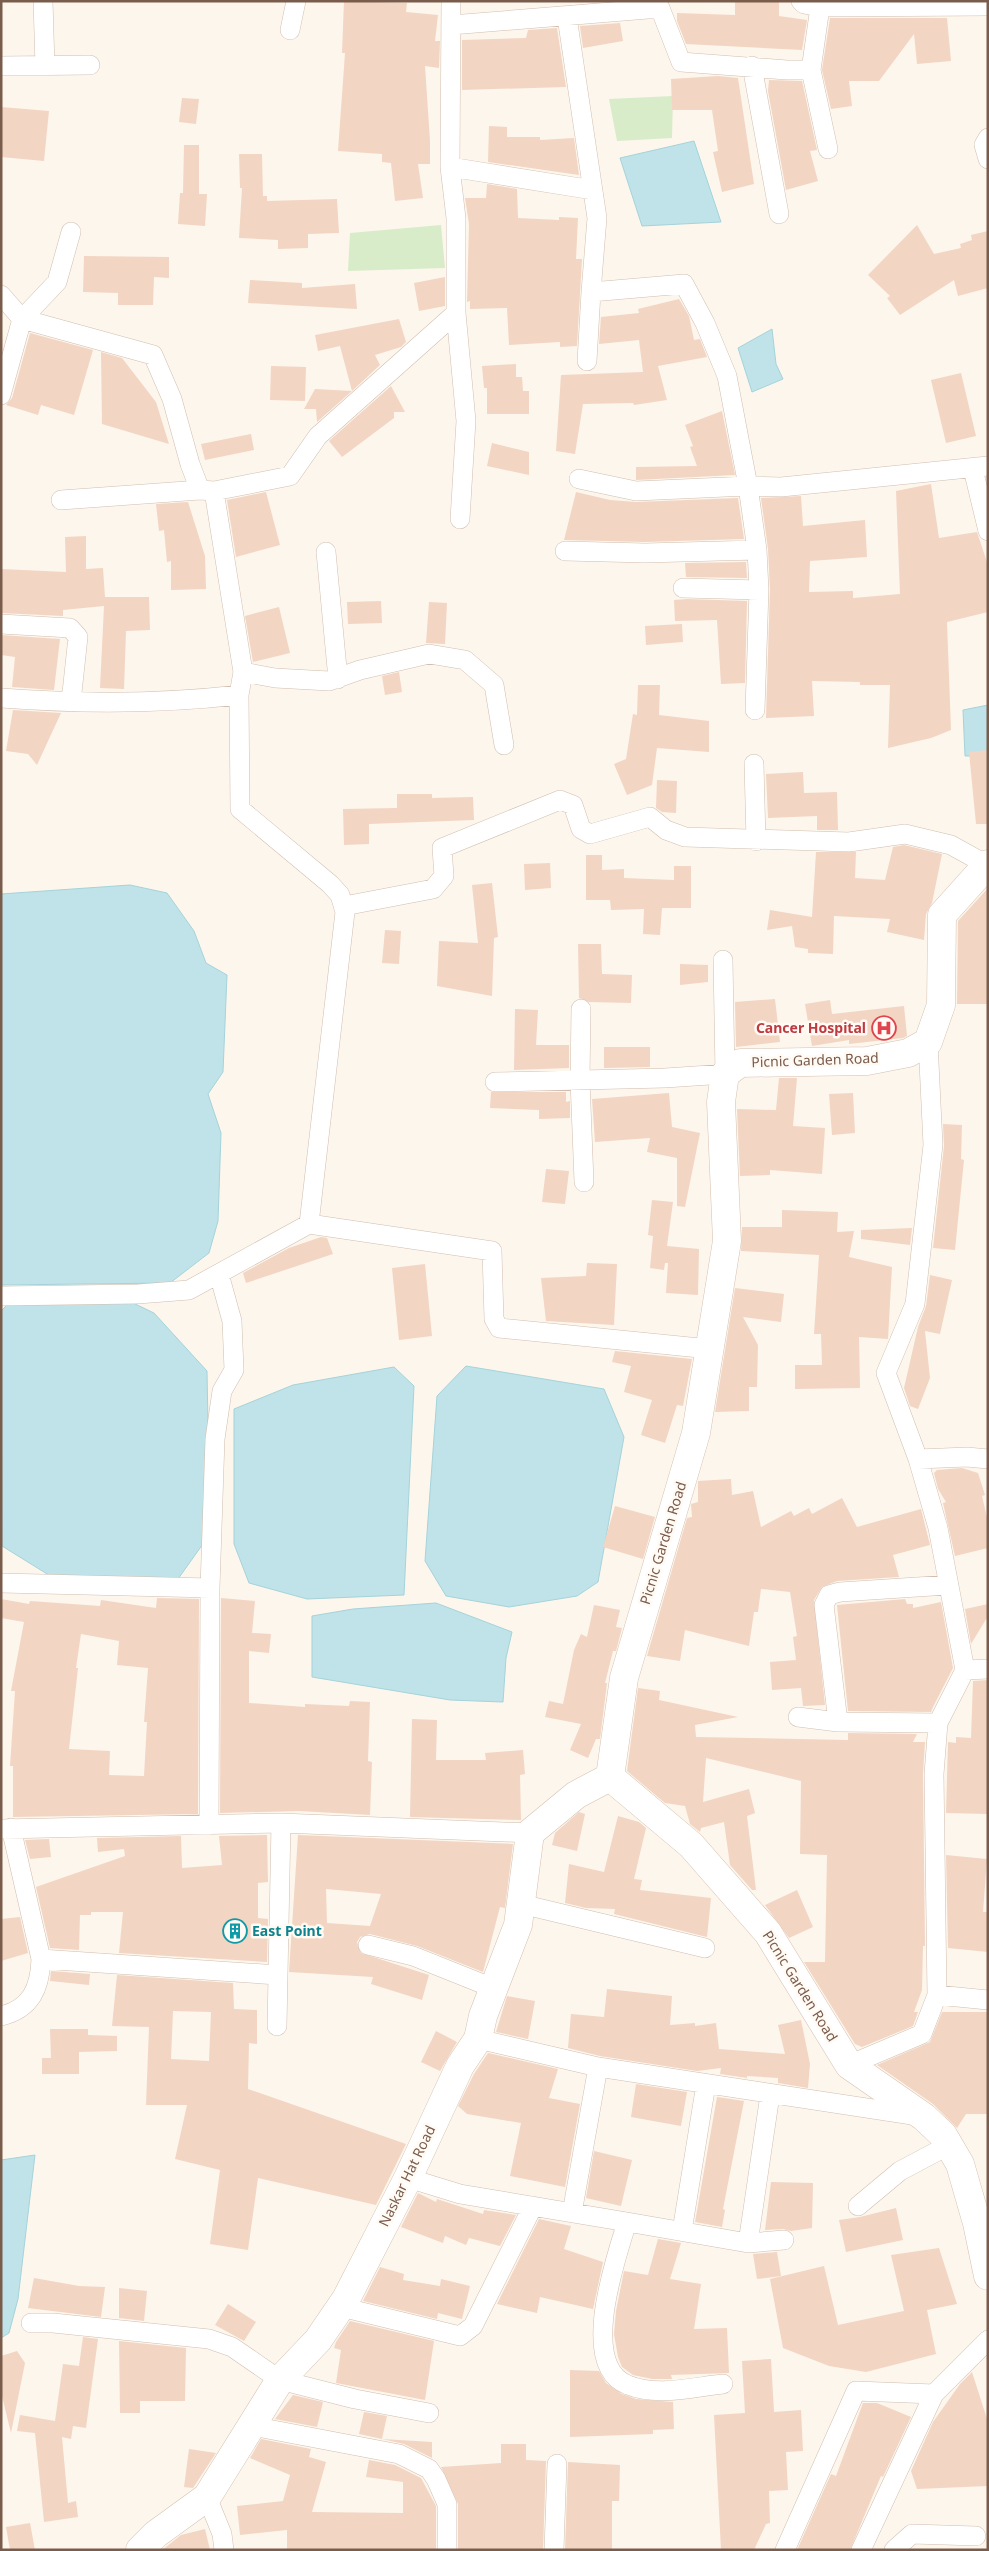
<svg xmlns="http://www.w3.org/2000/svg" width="989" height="2551" viewBox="0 0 989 2551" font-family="'Noto Sans',sans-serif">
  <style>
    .green { fill: #d8ecc9 }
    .water { fill: #bfe3e8; stroke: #a5d3da }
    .building { fill: #f3d5c3; fill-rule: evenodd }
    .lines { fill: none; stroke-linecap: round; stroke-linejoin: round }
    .street-casing { stroke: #d1beb0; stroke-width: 20 }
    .secondary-casing { stroke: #d6c0b0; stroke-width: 29 }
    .street { stroke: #fff; stroke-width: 19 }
    .secondary { stroke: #fff; stroke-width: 28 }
    .labels { text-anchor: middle; stroke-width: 5; stroke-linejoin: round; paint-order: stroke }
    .health-label { font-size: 14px; font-weight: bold; fill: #be3a42; stroke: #fffaf3; text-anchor: end }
    .street-label { font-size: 14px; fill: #7a5c4d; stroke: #fffaf3 }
    .culture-label { font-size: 14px; font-weight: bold; fill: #0d838f; stroke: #fffaf3; text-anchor: start }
  </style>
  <rect width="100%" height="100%" fill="#fdf6ec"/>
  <path class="green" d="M673,96l-1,42 -55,3 -8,-42z
    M441,225l4,43 -97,3 2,-38z"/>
  <path class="water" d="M694,141l27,81 -79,4 -22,-68z
    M772,329l4,35 7,15 -31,13 -14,-44z
    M988,705v51h-23l-2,-46z
    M130,885l37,8 27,38 12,32 21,12 -4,97 -15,22 13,39 -3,88 -9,32 -39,30 -169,2v-391z
    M12,1300l117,1 25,12 53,58 3,163 -32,45 -126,-2 -50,-31 -1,-235z
    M466,1366l138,23 20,48 -26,145 -21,14 -68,11 -63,-11 -21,-35 12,-165z
    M394,1367l20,19 -10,209 -97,4 -58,-16 -15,-39v-135l59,-24z
    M436,1603l76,29 -6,26 -3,44 -53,-2 -138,-23v-61l41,-7z
    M35,2155l-17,144 -9,34 -8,5v-178z"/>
  <path class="building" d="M344,1l63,2 -1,9 32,3 -3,26h5l-1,27 -14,-2 5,75v23h-12l5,34 -28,3 -4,-38 -9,-1v-8l-44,-3 7,-98h-3z
    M735,1h44v15l28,4 -5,30 -116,-6 -9,-23v-8l58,2z
    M830,18h117l4,43 -34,3 -3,-30 -35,47h-30l3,25 -21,3 -9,-39z
    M620,23l3,18 -40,7 -3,-22z
    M557,28l9,59 -104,3v-50l64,-2 2,-8z
    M718,76l20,2 16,106 -32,8 -9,-40 5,-1 -6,-41h-40l-1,-31z
    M769,80l33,1 15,69 -7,1 8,30 -32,9 -18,-99z
    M182,98l17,1 -3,25 -17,-2z
    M1,107l48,4 -5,50 -43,-4z
    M489,126l18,1v10h33v3l34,-2 5,37 -91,-13z
    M184,145h15v49h8l-2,32 -27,-2 2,-31h3z
    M239,154h23l1,42h4v5l70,-2 2,34 -31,1v14l-30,1v-9l-39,-2 3,-50h-2z
    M487,184l30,5 1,29 41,2v-3l19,1 -2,41h6l-5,87 -17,1v-5l-51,3 -2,-37 -37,1v-8l-3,1 2,-78 -4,-26h21z
    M917,225l17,29 27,-6 -1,-4 12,-4 -1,-5 17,-4v57l-30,8 -4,-16 -54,35 -13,-17 3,-2 -22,-21z
    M84,256l85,1v21l-15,-1 -1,28h-35v-12l-35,-1z
    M445,277v29l-26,5 -5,-28z
    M250,280l52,3v5l53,-4 2,25 -109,-6z
    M679,299l10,17 5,24 6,-1 7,18 -49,9 9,34 -33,5 -1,-2 -50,1 -8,50 -19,-3 5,-76 82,-3 -4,-32 -40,4 2,-27 38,-4 -1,-4z
    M399,319l7,23 -5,5 -26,8 5,10 -28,26 -12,-45 -22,5 -3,-16z
    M30,333l63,17 -19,65 -33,-10 -3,10 -32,-10 6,-7z
    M101,352l21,6 34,44 13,42 -67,-20z
    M516,364v13h6l1,14h6v23h-42v-26h-3l-2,-22z
    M271,366l35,1 -1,34 -35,-1z
    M961,373l15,63 -30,7 -15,-63z
    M391,386l14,26h-11v6l-52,39 -13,-16z
    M315,389l37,2 -35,31 -1,-13h-12z
    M722,411l13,64 -99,5v-13l61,-1 -7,-19 3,-1 -8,-21z
    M251,434l3,16 -49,10 -4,-16z
    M492,443l37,9v23l-42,-9z
    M931,484l8,54 38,-6 11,33v47l-41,10 4,108 -20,8 -43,10 2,-63h-30v-3l-48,-1 2,35 -48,2 4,-129 -2,-40 -7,-51 40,-2 2,30 62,-6 2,37 -57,4 -1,31 44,-1v7l47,-4 -4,-103z
    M266,492l14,53 -44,12 -9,-57z
    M576,492l34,8 26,2 102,-4 6,41 -99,3 -81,-2z
    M188,502l17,54 1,33 -35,1v-29l-4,1 -3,-32 -5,1 -3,-27z
    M86,536v33l17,-1 2,29h44l1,33 -24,1 -2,58 -24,-1 4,-82 -41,4v6l-62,-3v-44l65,3 -1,-35z
    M746,562l1,16 -61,-1 -1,-14z
    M687,599l60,2 -2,82 -24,1 -4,-64 -42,1 -1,-21z
    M381,601l1,22 -34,1 -1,-22z
    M429,602l18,1 -2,41 -19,-1z
    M279,607l11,46 -37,9 -8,-46z
    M682,624l1,18 -37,3 -1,-19z
    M1,635l59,4 -6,51 -42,-3 3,-30 -14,-2z
    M399,672l3,20 -17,3 -3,-19z
    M638,685h22l-1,30 50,6v31l-52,-4 -5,37 -25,10 -13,-31 12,-5 7,-45 4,1z
    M13,710l48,3 -24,52 -9,-11 -22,-3z
    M988,750v74h-12l-7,-72z
    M803,772l1,21 33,-1 1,38h-21v-14l-49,2 -2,-44z
    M657,780l20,1 -1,32 -14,-1 -6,-4z
    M397,794h35v4l41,-1 1,23 -105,4v20l-25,1 -1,-36 54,-1z
    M904,845l38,9 -10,49 -6,11 -2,26 -37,-8 3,-13 -56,-3 -1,38 -25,-1v-4l-13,-2 -3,-21 -25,4 3,-20 42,7 4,-65h40l-1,26 30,2 8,-33z
    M586,855h16v15l22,-1v9l50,2v-14h17v42h-29l-2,27 -17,-1 1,-25 -33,1 -1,-10h-24z
    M550,863l1,25 -26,2 -1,-26z
    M492,883l6,54 -4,1 -2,58 -55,-10 2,-45 39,2 -6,-58z
    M988,888v116h-31l1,-83z
    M385,930l16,1 -2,33 -17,-1z
    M578,944h23l1,30 30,1 -1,28 -42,-1 -10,-4z
    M680,964l28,1v17l-28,3z
    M775,999l5,43 -44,5 -1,-45z
    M830,1000l2,14 72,-8 3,30 -4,2 -54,6v-4l-37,6 -7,-42z
    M515,1009l23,1 -2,35h33v23l-55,2z
    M604,1047h46v20l-46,1z
    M779,1078h18l-4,48 32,2 -3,46 -52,-4v5l-30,1 -3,-67 39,1z
    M491,1092h75v10l4,-1v17l-31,1v-9l-49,-2z
    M669,1093l3,34 28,6 -15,74 -8,-1v-48l-30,-6 3,-14 -55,4 -3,-43z
    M853,1093l2,40 -23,2 -3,-41z
    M943,1124l19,1 -1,34 3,1 -9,90 -22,-2 11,-102z
    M546,1169l23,2 -4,33 -23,-2z
    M652,1200l21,2 -6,44 32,3 -1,46 -32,-2 2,-30h-3l-1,7 -14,-2 3,-32 -5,-1z
    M782,1210l56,2 -1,20 17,-1 -5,26 43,10 -4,72 -29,-2 1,51 -65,1v-24h27l-1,-31h-7l5,-79 -78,-4 1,-24h40z
    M912,1228l-2,17 -49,-6v-9z
    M321,1237l6,1 6,16 -87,29 -3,-10 46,-25z
    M587,1263l30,1 -3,61 -68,-4 -5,-43 45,-2z
    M425,1264l7,72 -33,4 -7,-72z
    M930,1275l22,5 -12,54 -15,-3 5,47 -12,31 -8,-3 -6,-18 14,-61 8,-21z
    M735,1288l49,6 -3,28 -38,-5 15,28 -1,42h-8v24l-34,1z
    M615,1351l77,8 -9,47 -6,-1 -12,38 -24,-8 11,-35 -28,-8 7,-26 -19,-4z
    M962,1468l16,5 7,22 -3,1 6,26v26l-33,8 -12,-53 3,-1 -8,-13 -4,-16 3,-3z
    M731,1479l1,16 21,-4 8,36 30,-16 3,5 15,-8 3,6 30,-16 15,29 64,-18 9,36 -37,10 6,22 -62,4 -15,6 -8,13 11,105 -22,1 -2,-18 -29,2 -2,-28 26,-2 -3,-23 4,-1 -7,-44 -29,-3 -3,23h-4l-5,34 -64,-16 -5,31 -33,-5 40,-138 5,-1 -1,-13 7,-2v-21z
    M615,1506l40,11 -12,42 -40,-12z
    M157,1598l42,1 -1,215 -185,3v-51h-3l5,-75h-4l13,-69 -23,-4v-19l28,5 1,-3 70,5 1,-6 55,8zM81,1634l38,7 -2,24 31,3 -4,54h3l-3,54 -35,-1 1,-24 -41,-2 9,-81h-2z
    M221,1598l34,3 -3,32 19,1 -2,19 -20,-2v52l56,4v-3l44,2 1,-5 20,1 -2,59 4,1 -2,53 -71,-4 -79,2z
    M905,1599l2,5h6v4l28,-6 12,66 -20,39 -2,5 -83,-1 -11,-106z
    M988,1604v12l-17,28 -6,-35z
    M594,1605l26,5 -4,17 6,1 -6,23h-3l-8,32h2l-7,56h-4l-8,19 -18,-8 11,-26 -36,-7 4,-16 14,3 11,-54 7,-16 6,3z
    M988,1680v134l-42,-1 2,-71 8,1v-6l15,1 2,-57z
    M638,1688l22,3 -1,9 79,17 -43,8 1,12 152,3v-7l69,1 -4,8h12l-2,32 2,172h-2l-1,44 -8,22h4l-5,14 -51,21 -7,-3 -51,-82h21l2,-107 -27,-1 1,-73 -95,-23 -3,44 46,-13 6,24 -8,3 9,74h-4l-22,-25 -6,-43 -23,6 -1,4 -10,-8 -5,-18 -20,-3 -38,-32z
    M412,1719l25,1 -1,40h50l-1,-7 38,-3 2,24 -5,1 1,45 -111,-3z
    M579,1812l6,2 -8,37 -25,-6 3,-12z
    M618,1816l21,6 7,6 -12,51 8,1 -2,10 71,8 -4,39 -93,-23 1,-5 -29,-1 -21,-5 4,-39 35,8z
    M267,1835l1,47 -10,1v35l10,1 -1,43 -148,-9 4,-41h-32v3h-11l-1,35 -29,-2 -14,-61 89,-31 -1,-7 -26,3 -1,-14 84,-2 1,32 40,-3 -3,-29z
    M298,1835l215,9 -8,64 -5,-1 -17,65 -66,-26 -47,-12 -10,3 -3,5 4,11 68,22 -7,25 -51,-16 2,-7 -84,-5zM326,1889l55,5 -11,32 -43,-3z
    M49,1839l2,18 -21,2 -5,-19z
    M946,1855l41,4 -4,53h5v40l-40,-4z
    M797,1890l16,37 -24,11 -24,-33z
    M20,1917l8,36 -27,8v-42z
    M51,1971l39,3 -1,11 -39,-4z
    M117,1975l116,8 1,26 23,1v34l-8,-1 -1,46 158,55 -30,61 -118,-27 -10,72 -38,-6 10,-74 -45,-11 12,-54h-41l3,-78 -37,-1zM173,2011l38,1 -2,49 -38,-2z
    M607,1989l65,7 -2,29 25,-2v3l21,-3 3,26 66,5 -7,-29 23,-5 9,44 -2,24 -30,-5v-5l-31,-2v2l-27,-4 1,-6 -24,3 -97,-15 -32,-8 3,-34 33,3z
    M507,1996l28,5 -7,38 -32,-7z
    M942,2012h46v102h-22l-9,14 -24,-24 -56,-39 53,-23z
    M50,2029h38v6l29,1v15l-38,1v22h-37v-16h9z
    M436,2031l21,11 -17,29 -19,-9z
    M488,2053l70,16 -9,29 31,6 -15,83 -55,-11 11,-53 -54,-9 -9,-8 16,-32z
    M636,2084l51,8 -6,34 -50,-9z
    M717,2097l27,4 -21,108 2,1 -3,17 -27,-5z
    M594,2151l38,9 -11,46 -35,-8z
    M771,2182l42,1 -1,45 -21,3 -8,-2 -18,1z
    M418,2193l18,9 1,-3 46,15 1,-4 32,5 -16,31 -31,-8 -3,7 -21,-9 -2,7 -42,-16z
    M896,2208l7,32 -57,12 -7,-32 21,-3z
    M539,2219l32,7 -7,23 39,13 -10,47 -53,-12 -3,16 -40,-9z
    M658,2239l23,4 -11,36 31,5 -7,45 33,-1 2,45 -58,2 1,4h-20l-19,-4 -11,-8 -4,-10 -4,-23 2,-23 8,-40 24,4z
    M939,2248l18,56 -30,6 9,44 -70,18 -37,-6 -46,-18 -13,-69 54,-13 14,59 66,-14 -13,-56z
    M777,2252l4,24 -24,3 -4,-25z
    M380,2267l24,7 -1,6 37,6 1,-7 29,7 -8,33 -24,-6 -1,6 -74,-18z
    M34,2278l45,8 26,1 -4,30 -73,-9z
    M119,2288l28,3 -3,30 -25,-3z
    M228,2304l28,18 -12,19 -29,-16z
    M350,2321l84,20 -9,59 -89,-17 5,-33 -7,-2 2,-6z
    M83,2337l15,2 -12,89 -13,-2 -2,13 -9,-2 6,66 8,-2 2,16 -34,5 -9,-89 -18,-2 3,-16 35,6 8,-57 16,2z
    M119,2341l67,7 -1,53h-45v12h-20z
    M17,2351l8,12 -14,70 -10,-41v-36z
    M771,2359l3,53 27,-2 2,41 -17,1 2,38 -19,1 1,32 -4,1 -12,26h-33l-7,-135 31,-2 -3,-52z
    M570,2370l29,1 7,12 16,11 14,5 37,3 1,27 -21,1v4l-83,3z
    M972,2372l16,50v64l-71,3 -6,-18 22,-49 27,-38z
    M293,2395l30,7 -6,25 -42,-8z
    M863,2403h14l34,14 -28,60 -2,-1 -31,74h-53l34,-76 5,2z
    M364,2412l23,4 -5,23 -23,-5z
    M261,2439l50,10 -2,8 17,5 -14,50 91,1v-31l-37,-5 3,-17 26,5 26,13 15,28v44h-149v-20l-47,5 -3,-29 46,-5 7,-26 -40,-17z
    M382,2439l50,3v16l-28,-14z
    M501,2444h25v16l20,1 -3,89h-85v-46l-17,-37 60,-4z
    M189,2449l27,4 -23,35 -9,-1z
    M568,2462l52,3 -1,36h-7v49h-47z
    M30,2523l5,27h-25l-4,-23z
    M205,2529l5,21h-48l19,-15z"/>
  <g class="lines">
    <g class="street-casing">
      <path id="street" d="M43,1l2,65
        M801,1l3,3 16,3
        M567,17l30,201 -6,74 93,-8 21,39 22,53 21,110 33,1 207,-21
        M451,25l209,-17 21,54 106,8h24
        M290,30l6,-29
        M1,66l89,-1
        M752,66l27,148
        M988,138l-4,7 4,14
        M828,149l-17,-79 9,-63 168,-1
        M450,167l143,23
        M1,295l21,24 131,36 19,44 18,65 10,26 14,1 76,-15 28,-40 138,-123v-95l-6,-51 1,-166
        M456,313l10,108 -6,98
        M587,361l4,-69
        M1,395l21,-76 35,-37 14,-50
        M973,469l15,62
        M579,479l57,12 112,-5 9,64 2,40 -4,120
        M214,491l29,181 -4,23 1,114 90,75 10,11 5,17 -36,312 183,27 2,68 5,9 211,21
        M61,500l139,-10
        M565,551l80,2 112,-3
        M326,552l12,127
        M683,588l76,2
        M1,624l69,4 8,9 -7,65
        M243,672l32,6 54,3 31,-11 69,-16 36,6 29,25 10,60
        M1,698c80,6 159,6 238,-3
        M754,764l2,77
        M344,906l89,-17 11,-13 -2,-28 118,-48 13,5 8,24 9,5 60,-17 16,13 19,7 164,5 56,-8 46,11 36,20
        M581,1009l-1,71 4,102
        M495,1082l170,-4 60,-4 -2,-114
        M1,1296l137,-2 51,-4 120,-66
        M918,1459l49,-2 21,2
        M1,1583l209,5
        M965,1670l23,-1
        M798,1717l40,5 100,1
        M838,1722l-14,-117 5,-10 11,-3 108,-7
        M209,1825l1,-237 5,-149 7,-48 12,-21 -2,-49 -13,-47
        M11,1828l30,131 237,16
        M1,1829l280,-6 249,10
        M521,1904l184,44
        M368,1945l45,11 75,30 8,-2
        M937,1995l51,5
        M1,2016c30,-7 39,-28 40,-57
        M277,2026l4,-203
        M478,2039l120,28 321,49
        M849,2065l73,-31 15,-39 -3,-221 4,-51 27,-53 -27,-142 -20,-69 -32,-86 29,-69 18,-159 -5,-103
        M408,2178l52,16 167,28c-11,36 -49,144 1,163 29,12 65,2 95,-1
        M858,2206l42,-35 49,-26
        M572,2213l26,-146
        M627,2222l121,21 36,-3
        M682,2231l24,-147
        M748,2243l22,-148
        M341,2307l119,29 13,-10 60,-120
        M31,2323h22l156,16 23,8 48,33 75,19 74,14
        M252,2426l147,28 30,15 7,10 11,25v46
        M207,2497l15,37 2,16
        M554,2550l3,-86
        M785,2550l71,-159 78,3 54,-54
        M861,2550l73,-156
        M894,2550l18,-16 64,2"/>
    </g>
    <g class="secondary-casing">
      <path id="secondary" d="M988,864l-46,51 -1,90 -13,37 -20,11 -41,8 -127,2 -15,11 -4,28 6,139 -31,192 -72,245 -14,99 81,68 77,88 81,132 75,52 19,18 17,29 17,59 11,53
        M140,2550l16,-16 51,-37 73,-117 38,-40 28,-41 62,-121 52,-112 18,-27 5,-23 35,-91 12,-92 46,-38 34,-18"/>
    </g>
    <use href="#street" class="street"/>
    <use href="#secondary" class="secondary"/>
  </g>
  <defs>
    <g id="hospital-ring" transform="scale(1.25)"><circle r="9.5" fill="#fffaf3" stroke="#e0444e" stroke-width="1.5"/><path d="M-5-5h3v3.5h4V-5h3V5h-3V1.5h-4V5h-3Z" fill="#e0444e"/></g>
    <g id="building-ring" transform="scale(1.25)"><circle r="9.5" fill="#fffaf3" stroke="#0f9aa8" stroke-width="1.5"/><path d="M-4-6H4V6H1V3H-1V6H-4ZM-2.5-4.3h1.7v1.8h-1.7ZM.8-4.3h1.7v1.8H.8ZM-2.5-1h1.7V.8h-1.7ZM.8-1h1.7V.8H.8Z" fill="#0f9aa8"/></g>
  </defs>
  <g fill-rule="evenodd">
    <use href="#hospital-ring" x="884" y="1028"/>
    <use href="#building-ring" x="235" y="1931"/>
  </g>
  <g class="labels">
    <g class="health-label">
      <text x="866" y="1033">Cancer Hospital</text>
    </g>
    <g class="street-label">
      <text transform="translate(815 1060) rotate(-2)" y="5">Picnic Garden Road</text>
      <text transform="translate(663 1543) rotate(-73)" y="5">Picnic Garden Road</text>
      <text transform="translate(800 1986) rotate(58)" y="5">Picnic Garden Road</text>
      <text transform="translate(407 2176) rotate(-64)" y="5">Naskar Hat Road</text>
    </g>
    <g class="culture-label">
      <text x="252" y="1936">East Point</text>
    </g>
  </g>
  <rect width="989" height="2551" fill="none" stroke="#7a5c4d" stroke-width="5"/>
</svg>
